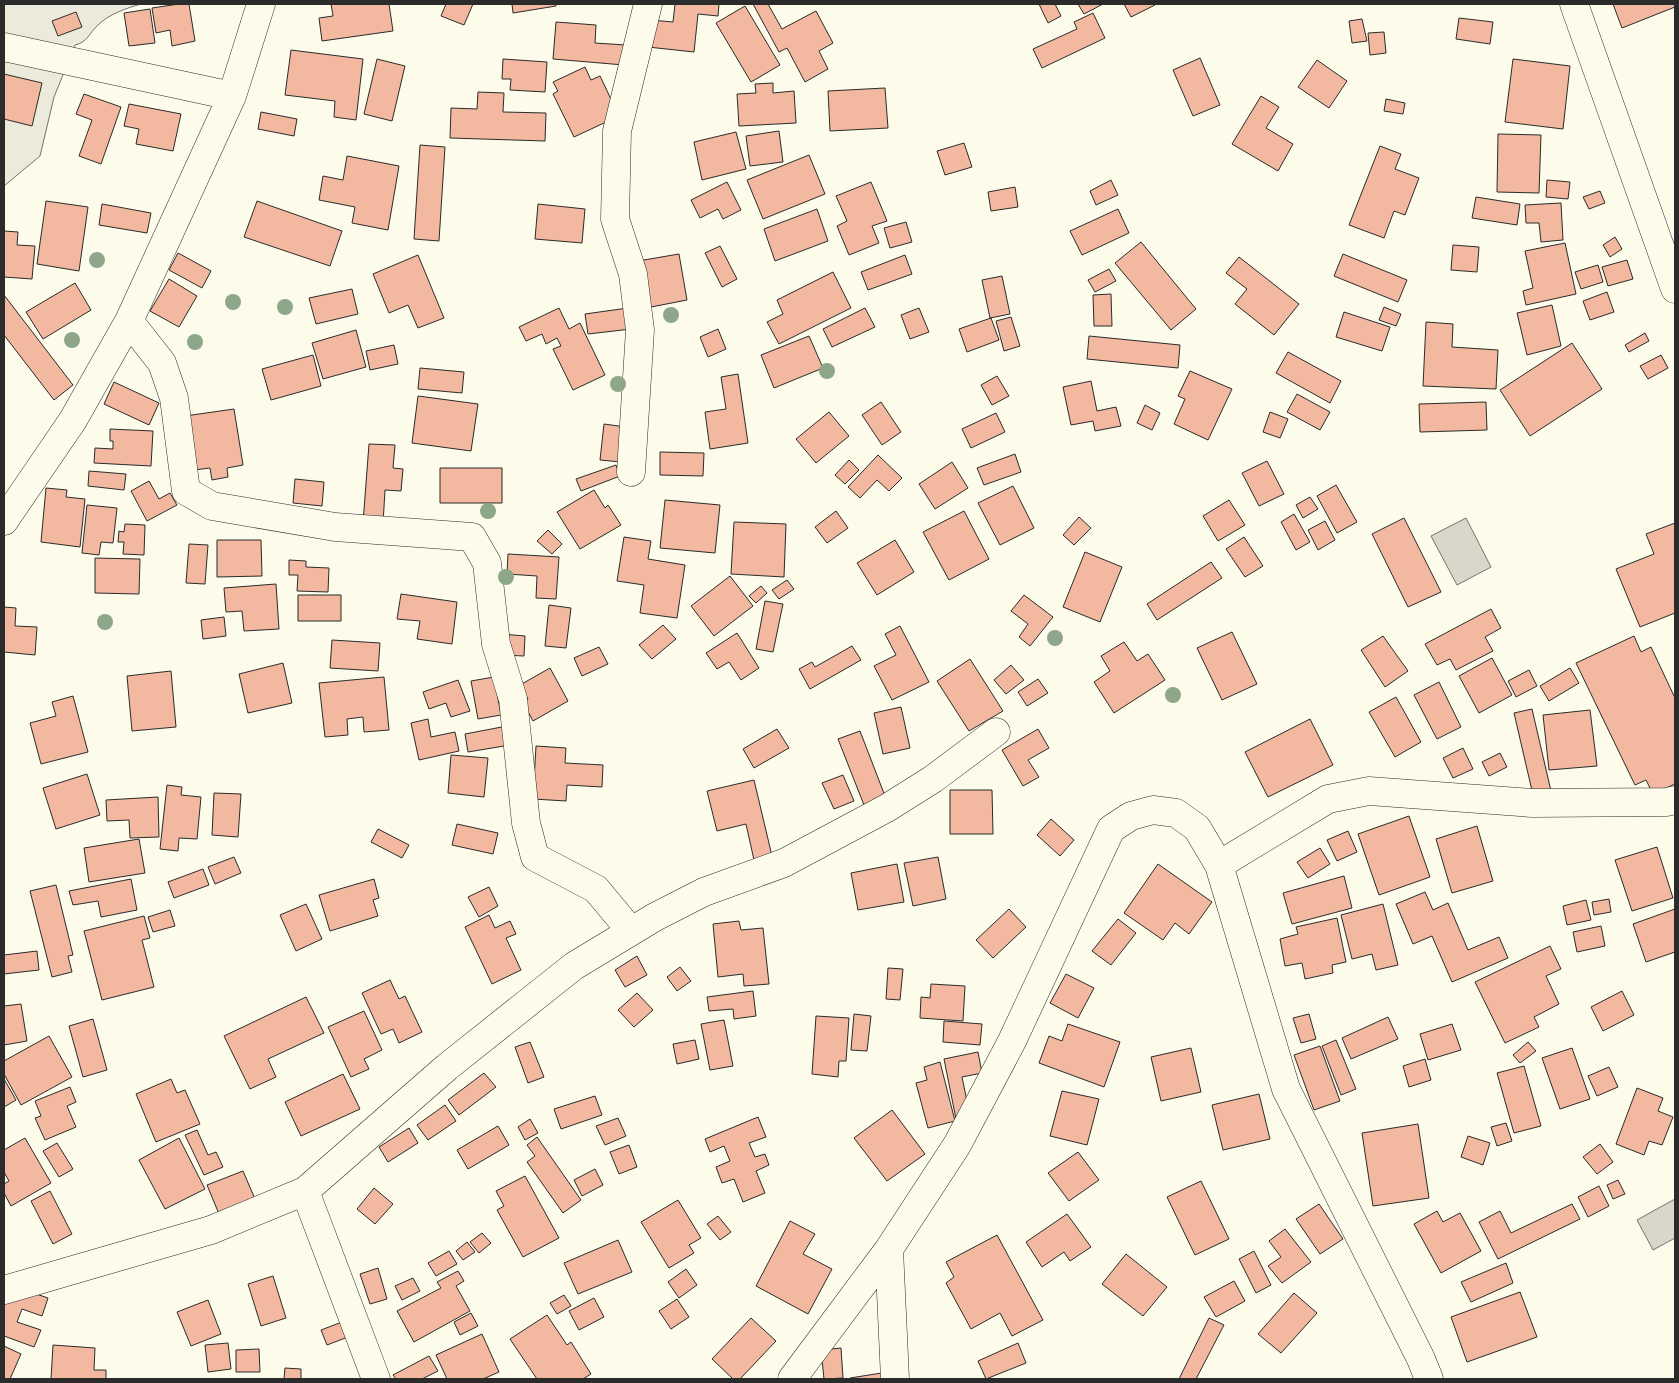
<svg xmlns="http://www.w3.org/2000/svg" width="1679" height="1383" viewBox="0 0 1679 1383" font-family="'Work Sans',sans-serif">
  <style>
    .green { fill: #ecebdb; stroke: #74746e }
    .water { fill: #d8d7c9; stroke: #74746e }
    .building { fill: #f2b8a0; stroke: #2b2b2b }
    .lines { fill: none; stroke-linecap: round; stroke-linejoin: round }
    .street-casing { stroke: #2b2b2b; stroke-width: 29 }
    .street { stroke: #fdfbea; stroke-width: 28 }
    .tree { fill: #8ea78a }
  </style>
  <rect width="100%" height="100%" fill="#fdfbea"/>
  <path class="green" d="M4,4h137c-14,4 -32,10 -43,21 -9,8 -10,17 -23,20l-21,52 -14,59 -36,30z"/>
  <path class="water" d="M1466,518l25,49 -34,18 -26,-49z
    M1675,1199v39l-22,12 -16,-30z"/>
  <path class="building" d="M179,4h10l6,37 -23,5 -2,-16 -14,3 -4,-25z
    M331,4h58l4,27 -71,10 -3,-23 14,-2z
    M446,4h27l-9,21 -23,-9z
    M512,4h44v2l-43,7z
    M675,4h44l-1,12 -20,-2 -4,38 -46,-5 3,-27 22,2z
    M753,4h15l14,25 34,-18 17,32 -14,8 9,18 -23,13 -18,-34 -8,4z
    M1039,4h16l6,12 -13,7z
    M1078,4h25l-19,10z
    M1124,4h30l1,1 -24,12z
    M1613,4h62v3l-53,21z
    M745,6l35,59 -29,17 -35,-59z
    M150,9l5,34 -26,3 -5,-33z
    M76,12l6,15 -24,9 -6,-15z
    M1093,13l12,25 -63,30 -9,-19 44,-20 -3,-7z
    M1459,18l34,4 -3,22 -34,-5z
    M1362,19l5,22 -15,2 -3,-22z
    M556,22l40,3 -1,18 31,2 -2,20 -71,-6z
    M1384,32l2,21 -16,2 -2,-22z
    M291,50l72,9 -7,61 -22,-3 1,-16 -50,-6z
    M1200,58l20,47 -27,11 -20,-46z
    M377,59l28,7 -13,55 -28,-7z
    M503,59l44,3 -2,30 -35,-2 1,-11h-9z
    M1513,59l57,7 -7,63 -58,-7z
    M1317,60l30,21 -18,27 -31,-21z
    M585,67l6,13 9,-4 19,40 -45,21 -21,-43 5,-3 -5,-9z
    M4,74l38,9 -10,43 -28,-7z
    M773,83v10l21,-2 2,32 -57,3 -2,-32 19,-1 -1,-9z
    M885,88l3,40 -58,3 -2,-40z
    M478,92l26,1 -1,19 43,1 -1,28 -95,-3 1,-30 26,1z
    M84,94l37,13 -20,57 -22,-8 13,-36 -16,-6z
    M1261,96l18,11 -13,21 27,16 -15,27 -46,-27z
    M1386,99l19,4 -2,11 -19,-3z
    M129,104l52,10 -8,37 -37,-7 3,-15 -15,-3z
    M261,112l36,7 -3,17 -36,-7z
    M779,131l4,31 -33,4 -4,-30z
    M736,132l10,37 -44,11 -8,-38z
    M1498,134l43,1 -2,58 -42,-1z
    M964,143l8,24 -27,8 -8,-24z
    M420,145l25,2 -6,94 -25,-2z
    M1380,146l21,8 -6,15 24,9 -14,37 -11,-4 -10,27 -35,-13z
    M809,155l16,39 -62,25 -16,-39z
    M347,156l52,10 -11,64 -36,-7 3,-16 -36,-7 4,-24 20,4z
    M1111,180l7,15 -22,10 -6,-14z
    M1547,180l23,2 -2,17 -22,-2z
    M727,182l14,28 -18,9 -5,-10 -18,9 -9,-18z
    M871,182l16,39 -15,5 7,17 -30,12 -12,-29 10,-5 -11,-25z
    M1015,187l3,20 -27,4 -3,-19z
    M1600,191l5,12 -16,6 -6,-12z
    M1476,197l44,7 -3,21 -45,-7z
    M46,201l42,6 -9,64 -42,-7z
    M257,201l85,30 -12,35 -86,-29z
    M1561,203l2,37 -22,2 -2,-19h-13l-1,-18z
    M102,204l49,9 -4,20 -48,-8z
    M538,204l47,5 -3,34 -47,-4z
    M817,209l11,32 -53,20 -11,-32z
    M1118,209l11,24 -47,22 -12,-24z
    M906,222l6,20 -22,6 -6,-20z
    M4,231l14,1 -1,13 18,1 -3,33 -28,-2z
    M1615,237l7,12 -12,8 -7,-12z
    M1141,242l55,67 -25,21 -56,-67z
    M1565,243l11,51 -50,11 -3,-14 10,-3 -8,-37z
    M1453,245l26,2 -2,25 -26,-2z
    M720,246l17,33 -15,8 -17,-34z
    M178,253l33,18 -9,17 -33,-18z
    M679,254l8,46 -41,8 -8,-47z
    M1343,254l64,26 -9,22 -64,-26z
    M418,255l26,63 -26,10 -10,-23 -19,8 -16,-39z
    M905,255l7,19 -44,16 -7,-18z
    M1239,257l60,47 -25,31 -39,-31 12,-15 -21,-16z
    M1627,260l6,19 -25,7 -6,-19z
    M1598,265l5,17 -22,7 -6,-17z
    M1109,269l7,12 -21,11 -7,-12z
    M833,272l18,36 -72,36 -12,-22 16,-8 -6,-14z
    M1002,276l8,38 -20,4 -8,-38z
    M169,279l28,17 -18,31 -29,-16z
    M75,283l16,27 -48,29 -17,-27z
    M352,289l6,25 -42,10 -7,-26z
    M1607,292l7,20 -24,8 -7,-19z
    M1111,294l1,32h-18l-1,-31z
    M4,295l69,90 -19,15 -50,-65z
    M1552,305l9,41 -34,9 -10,-42z
    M1384,307l17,7 -5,12 -17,-6z
    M559,308l10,21 11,-6 25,52 -32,15 -20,-41 8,-3 -4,-8 -11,6 -4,-10 -16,7 -7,-14z
    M628,308l3,21 -43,5 -3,-20z
    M865,308l10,19 -43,20 -9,-18z
    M919,308l10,24 -19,7 -9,-24z
    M1344,312l46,15 -8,24 -46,-14z
    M1011,317l9,29 -16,5 -8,-30z
    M991,318l8,22 -32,12 -8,-23z
    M1426,322l27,2 -1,23 46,3 -2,39 -73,-3z
    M718,329l8,20 -18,8 -8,-20z
    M356,330l10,37 -43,12 -11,-36z
    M1645,333l4,8 -20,11 -4,-7z
    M809,336l14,32 -49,20 -13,-33z
    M1089,336l91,9 -2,23 -91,-9z
    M1572,343l30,46 -72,47 -30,-46z
    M394,345l4,19 -28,6 -4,-19z
    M1288,352l53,29 -11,22 -54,-30z
    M313,355l8,31 -50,14 -9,-31z
    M1661,355l7,13 -20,11 -8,-13z
    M420,368l44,4 -2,21 -44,-4z
    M1190,371l42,18 -24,51 -34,-16 11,-25 -7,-3z
    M738,374l10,69 -38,6 -5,-37 21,-3 -5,-32z
    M997,376l12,20 -17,9 -11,-20z
    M1091,381l6,30 19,-4 5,19 -26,5 -2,-10 -22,4 -8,-38z
    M114,382l45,21 -10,22 -45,-21z
    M1297,394l33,18 -10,18 -33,-18z
    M418,396l60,8 -7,47 -59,-8z
    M881,402l20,30 -19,13 -20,-30z
    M1486,402l1,28 -67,2 -1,-28z
    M1145,405l15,8 -8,17 -15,-7z
    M234,409l9,56 -16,3 1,9 -16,3 -2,-12 -16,2 -9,-54z
    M829,412l20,24 -33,27 -20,-24z
    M1270,412l18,7 -8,19 -17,-6z
    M996,413l9,19 -34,16 -9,-19z
    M604,424l22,3 -5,35 -21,-2z
    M110,429l43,2 -2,35 -57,-3 1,-15 18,1v-8h-3z
    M369,444l26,1 -2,23 10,1 -2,22 -16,-1 -2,34 -20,-1z
    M660,452l44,1 -1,23 -43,-1z
    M1015,454l6,18 -37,13 -7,-17z
    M878,455l24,23 -13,13 -12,-11 -17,18 -12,-11z
    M849,460l10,10 -14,14 -10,-9z
    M1267,461l17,33 -25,12 -17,-33z
    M952,462l16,26 -33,21 -16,-25z
    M616,465l4,11 -39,15 -5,-12z
    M440,468h62v35h-62z
    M89,471l37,3 -2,16 -36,-4z
    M295,479l29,3 -2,24 -29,-3z
    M149,481l10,18 11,-6 7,12 -30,16 -16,-30z
    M1336,485l21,37 -20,11 -20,-37z
    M1013,486l21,42 -34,17 -22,-42z
    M46,488l21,2 -1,7 19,2 -5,48 -39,-5z
    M594,490l11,18 3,-3 13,20 -41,24 -23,-37z
    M1310,497l8,12 -15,9 -7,-13z
    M665,500l55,5 -5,48 -55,-5z
    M1229,500l16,25 -27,16 -15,-25z
    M87,505l30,3 -4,35 -12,-1 -2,13 -17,-2z
    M836,511l12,17 -21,15 -12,-16z
    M964,511l25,48 -40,21 -26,-48z
    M1294,514l16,28 -14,8 -15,-28z
    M1079,517l12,11 -17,17 -11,-10z
    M1404,518l37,74 -33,15 -36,-73z
    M1325,521l10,19 -17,10 -10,-20z
    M734,522l52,2 -2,53 -53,-3z
    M1675,523v90l-35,14 -24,-58 38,-15 -8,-20z
    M125,524l20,1 -1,30 -21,-1 1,-12h-6l1,-11 5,1z
    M548,530l14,14 -10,10 -15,-13z
    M624,537l27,4 -3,18 37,6 -8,53 -37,-5 4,-28 -27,-4z
    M1244,537l19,29 -18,11 -19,-28z
    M217,540h44l1,36 -45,1z
    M895,540l19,32 -37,23 -20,-32z
    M189,544l19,1 -3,39 -19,-1z
    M1085,552l37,15 -22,55 -37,-15z
    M508,554l51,3 -3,42 -20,-1 1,-22 -30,-2z
    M95,558l45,1 -1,35 -44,-1z
    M289,560l17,1v6l23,1 -1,24 -31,-1 1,-16h-9z
    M1211,562l11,16 -65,42 -10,-16z
    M730,576l23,30 -39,30 -23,-30z
    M787,580l7,9 -15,10 -7,-9z
    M276,584l3,45 -35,2 -2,-20 -16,1 -2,-24z
    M761,586l6,7 -11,10 -7,-7z
    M401,594l56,8 -5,42 -35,-5 3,-18 -23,-2z
    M298,595h43v26h-43z
    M1024,595l29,22 -23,29 -11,-9 9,-13 -17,-13z
    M765,601l18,3 -10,48 -17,-3z
    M549,605l22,3 -5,40 -21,-2z
    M4,607l12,1 -1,18 22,1 -2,28 -31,-3z
    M1491,609l10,19 -16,9 8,14 -37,19 -6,-11 -13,6 -12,-21z
    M224,617l2,19 -23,3 -2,-19z
    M663,625l13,14 -24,20 -13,-14z
    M900,626l29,56 -37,18 -18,-34 22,-11 -11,-21z
    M1232,632l25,52 -35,16 -25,-52z
    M737,633l22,35 -18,12 -12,-18 -12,7 -11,-16z
    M502,634l23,2 -1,20 -23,-1z
    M1383,636l25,35 -23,16 -24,-37z
    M1634,636l7,16 10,-5 24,51v86l-22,10 -7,-14 -11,5 -59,-122z
    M332,640l48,3 -2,28 -48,-3z
    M1124,642l13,19 11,-7 17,26 -51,33 -20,-31 16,-11 -9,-15z
    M852,646l9,14 -51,29 -11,-20 13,-7 3,5z
    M599,647l9,17 -26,12 -8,-18z
    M1492,658l20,37 -33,18 -20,-37z
    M970,659l33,52 -34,20 -32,-50z
    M283,663l9,40 -44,10 -9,-39z
    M1011,665l13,15 -18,14 -12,-14z
    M550,668l18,33 -35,20 -10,-19 5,-3 -8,-14z
    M1570,668l9,15 -30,18 -9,-15z
    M1529,670l8,16 -21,11 -8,-16z
    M171,671l5,56 -44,4 -5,-55z
    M384,677l5,53 -25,2 -1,-15 -16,2 1,16 -23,2 -6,-54z
    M494,677l7,38 -23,4 -7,-38z
    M1038,679l10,14 -21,13 -9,-14z
    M458,680l12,31 -19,6 -5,-14 -17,6 -6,-17z
    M1439,682l22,45 -24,12 -23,-44z
    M73,696l15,56 -47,12 -11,-41 26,-7 -4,-14z
    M1396,697l25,45 -26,15 -26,-45z
    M901,707l9,41 -27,6 -9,-41z
    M1532,709l19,82 -18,4 -19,-82z
    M1590,710l7,56 -48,4 -6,-55z
    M428,719l3,18 24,-5 4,19 -40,9 -8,-37z
    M1310,719l23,46 -65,32 -23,-45z
    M507,726l3,19 -42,7 -3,-18z
    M777,729l12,19 -35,20 -11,-19z
    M1038,729l11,19 -21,12 11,17 -16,9 -21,-36z
    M860,731l25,65 -21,9 -26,-66z
    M536,746l30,2 -1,15 38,2 -1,22 -35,-2 -1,16 -33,-2z
    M1463,748l10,21 -20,9 -10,-20z
    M1500,753l7,14 -18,9 -7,-14z
    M451,755l37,3 -4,39 -36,-4z
    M87,774l13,41 -44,14 -13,-41z
    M843,775l11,26 -20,8 -12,-26z
    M754,780l18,76 -18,4 -8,-36 -29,7 -10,-40z
    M167,785l15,2 -1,8 20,2 -4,42 -18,-1 -1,13 -18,-2z
    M950,790h42l1,44h-43z
    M214,793l27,1 -3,43 -26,-2z
    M158,797l1,40 -29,1 -1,-18 -22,1 -1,-21z
    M1409,816l21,61 -51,18 -21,-61z
    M1051,819l23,21 -14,16 -23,-21z
    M457,824l41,9 -5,21 -41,-9z
    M1477,826l16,55 -41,12 -16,-54z
    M378,829l31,16 -7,13 -31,-16z
    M1348,831l9,21 -20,9 -10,-21z
    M139,839l6,34 -56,9 -5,-34z
    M1657,847l16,51 -41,13 -17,-51z
    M1320,848l10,16 -22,14 -11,-16z
    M234,857l7,16 -26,11 -7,-17z
    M938,857l8,42 -33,7 -9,-43z
    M897,864l7,38 -46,8 -7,-37z
    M1158,864l54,38 -23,32 -14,-11 -12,17 -39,-27z
    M203,869l6,16 -35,13 -6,-16z
    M1344,876l8,32 -60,16 -9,-31z
    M131,879l6,31 -36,7 -3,-16 -25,4 -4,-14z
    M374,879l5,19 -6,2 5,16 -48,15 -11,-36z
    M56,885l17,70 -5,1 4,16 -20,5 -22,-86z
    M489,887l9,19 -19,11 -11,-20z
    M1425,892l8,18 15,-7 20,47 31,-13 9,21 -56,24 -20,-46 -19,8 -17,-40z
    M1609,899l2,13 -17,3 -2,-13z
    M1586,900l5,20 -24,5 -4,-19z
    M306,904l16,35 -26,12 -16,-36z
    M1383,904l15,61 -22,5 -4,-16 -20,5 -11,-44z
    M1009,909l17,18 -33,31 -17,-18z
    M1675,909v43l-29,10 -13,-38z
    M170,910l5,16 -22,6 -5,-15z
    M489,915l6,13 15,-7 6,13 -10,4 15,32 -29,14 -27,-57z
    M144,916l6,22 -8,2 12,47 -52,13 -18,-69z
    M1337,918l9,44 -14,3 1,8 -28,6 -3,-16 -17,3 -5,-27 18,-5 -2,-7z
    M1118,919l18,14 -25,32 -19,-14z
    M739,921l2,9 22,-2 6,56 -25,2 -1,-12 -25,3 -5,-53z
    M1601,926l4,20 -28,6 -4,-20z
    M1550,946l11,23 -15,7 13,28 -25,13 5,10 -34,16 -30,-61z
    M37,951l2,19 -35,4v-19z
    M637,956l10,19 -22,12 -10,-17z
    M680,967l11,14 -14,10 -10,-14z
    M888,968l15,1 -3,31 -14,-1z
    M1066,974l28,14 -16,30 -28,-15z
    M390,980l9,19 6,-3 17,36 -23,11 -6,-14 -12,5 -19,-41z
    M931,984l34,2 -2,35 -43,-3 1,-21 9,1z
    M753,991l3,25 -22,3 -1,-10 -24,2 -2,-14z
    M1622,991l12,24 -31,16 -12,-24z
    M637,993l16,17 -19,17 -16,-17z
    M306,997l18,36 -56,26 8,18 -26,12 -26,-53z
    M21,1004l6,37 -23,4v-39z
    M364,1011l18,39 -18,9 5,10 -18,8 -23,-50z
    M854,1014l17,2 -4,35 -16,-1z
    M1309,1014l7,25 -15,4 -8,-25z
    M816,1016l33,2 -3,43h-7l-1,16 -26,-3z
    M1388,1017l10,22 -47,20 -9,-21z
    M93,1019l14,51 -24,7 -14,-51z
    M724,1020l9,46 -23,4 -9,-46z
    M944,1021l38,3 -2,21 -37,-3z
    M1068,1024l52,18 -16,45 -65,-24 10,-27 13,5z
    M1452,1024l9,26 -33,10 -8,-26z
    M49,1036l23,41 -51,28 -17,-31v-13z
    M695,1040l4,19 -22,5 -4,-20z
    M1336,1040l20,49 -15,6 -19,-49z
    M530,1042l14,35 -16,6 -13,-36z
    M1528,1042l8,9 -16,12 -7,-8z
    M1320,1046l20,55 -26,9 -20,-55z
    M1191,1048l10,44 -40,9 -10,-44z
    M1572,1048l18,51 -30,10 -18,-51z
    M978,1052l4,21 -20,4 8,39 -14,3 -12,-60z
    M1425,1059l6,21 -22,7 -6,-21z
    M940,1062l15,59 -27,7 -12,-45 11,-3 -3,-13z
    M1524,1066l17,60 -27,7 -17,-60z
    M1609,1067l9,20 -21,9 -9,-20z
    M484,1073l12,14 -37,28 -11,-15z
    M343,1074l17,35 -59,27 -16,-34z
    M4,1079l12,21 -12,7z
    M171,1079l6,14 8,-3 15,34 -44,18 -20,-48z
    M70,1087l6,15 -9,4 9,21 -31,13 -10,-22 6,-2 -6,-15z
    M1637,1088l26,10 -5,13 15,6 -11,28 -13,-4 -5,14 -28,-11z
    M1062,1091l37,8 -12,46 -37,-9z
    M1259,1094l11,45 -47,11 -11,-45z
    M595,1096l7,19 -41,14 -7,-20z
    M445,1105l11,16 -28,19 -11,-15z
    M892,1110l33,44 -38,27 -33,-43z
    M758,1117l8,20 -17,6 6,14 10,-3 4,11 -13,6 9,22 -22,9 -9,-23 -12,4 -6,-16 14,-6 -6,-15 -14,6 -5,-13z
    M618,1118l8,18 -21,9 -9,-19z
    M530,1119l8,14 -13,7 -7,-13z
    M1506,1123l6,18 -15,5 -6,-19z
    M1418,1124l11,74 -56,8 -11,-73z
    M498,1126l11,19 -41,24 -11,-19z
    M409,1128l9,15 -30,19 -9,-15z
    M197,1130l11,25 8,-3 7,15 -19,8 -19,-40z
    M1468,1136l22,7 -7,22 -22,-8z
    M537,1137l44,63 -18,13 -36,-51 8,-6 -8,-11z
    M25,1138l26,45 -40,23 -7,-13v-9l5,-3 -5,-9v-22z
    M179,1138l26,51 -40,20 -26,-49z
    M57,1143l16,26 -14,8 -16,-26z
    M1600,1144l13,18 -16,12 -14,-17z
    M629,1145l8,22 -18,7 -9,-22z
    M1078,1152l21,28 -30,21 -21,-28z
    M595,1169l8,16 -21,11 -8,-16z
    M243,1171l12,28 -36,15 -12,-29z
    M525,1176l34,62 -36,19 -26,-47 7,-4 -8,-15z
    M1618,1180l7,14 -12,5 -6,-14z
    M1201,1181l28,58 -34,16 -28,-58z
    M1599,1186l10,20 -21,11 -10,-20z
    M374,1188l19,16 -18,20 -18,-15z
    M50,1191l22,43 -19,10 -22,-43z
    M678,1200l23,38 -12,7 5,8 -25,15 -28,-46z
    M1319,1204l24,35 -23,15 -24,-35z
    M1572,1204l8,15 -82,40 -19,-37 21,-11 11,22z
    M1437,1211l6,11 17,-9 21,38 -40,22 -27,-49z
    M1067,1214l24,33 -21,14 -6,-9 -22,15 -16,-25z
    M718,1216l13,16 -11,8 -13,-16z
    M790,1221l25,13 -12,20 29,15 -24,45 -52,-28z
    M1285,1229l26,33 -29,21 -14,-17 13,-9 -12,-16z
    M482,1233l9,10 -12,10 -9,-11z
    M997,1235l46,85 -31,16 -12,-23 -29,16 -25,-46 8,-6 -8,-15z
    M618,1240l14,32 -54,22 -14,-31z
    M467,1242l8,10 -12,8 -7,-9z
    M449,1251l8,13 -21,12 -8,-13z
    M1254,1251l17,34 -15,8 -17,-34z
    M1126,1254l41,33 -24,29 -41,-32z
    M1506,1263l7,20 -42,19 -10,-20z
    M378,1268l9,31 -17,5 -10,-30z
    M686,1269l11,16 -18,13 -11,-16z
    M458,1271l6,10 -8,5 14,25 -56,31 -17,-31 44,-23 -4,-6z
    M273,1276l13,42 -25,8 -13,-42z
    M413,1278l7,13 -18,9 -7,-14z
    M1234,1281l11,20 -29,16 -12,-20z
    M7,1284l41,14 -6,18 -20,-7 -5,13 24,8 -7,17 -30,-11v-43z
    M1520,1292l17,45 -70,25 -16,-45z
    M1294,1293l23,20 -36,40 -23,-19z
    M564,1295l7,11 -14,8 -7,-11z
    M594,1298l10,19 -25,13 -10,-19z
    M677,1299l12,18 -18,12 -12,-18z
    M208,1300l13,34 -30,12 -14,-34z
    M471,1313l7,13 -18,9 -6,-13z
    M547,1315l20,30 4,-3 20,32 -8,5h-46l-27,-40z
    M751,1318l25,23 -36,38h-7l-21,-20z
    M1209,1318l15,7 -28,54h-17z
    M342,1322l6,15 -21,8 -6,-15z
    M482,1334l17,38 -16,7h-36l-11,-24z
    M228,1343l3,26 -23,3 -3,-27z
    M1018,1343l8,20 -40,16 -8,-18z
    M53,1345l42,3 -1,22h12v9h-55z
    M4,1346l17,8 -11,25h-6z
    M841,1348l2,30 -19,1 -3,-29z
    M259,1349l1,23h-24v-22z
    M429,1356l9,15 -16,8h-26l-3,-4z
    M285,1368l16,1v10h-17z
    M888,1372l1,7h-39v-1z"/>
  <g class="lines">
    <g class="street-casing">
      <path id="street" d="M1574,4l101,285
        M4,47l228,49
        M129,321l33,42 12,35 12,93 26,15 123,21 137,10 15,26 9,81 17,55 13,124 9,34 61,32 35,42
        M631,472l9,-142 -7,-56 -18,-55 2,-88 31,-127
        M4,521l69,-101 56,-99 103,-225 29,-92
        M1219,865l109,-66 41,-8 163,12 135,-1 8,-2
        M305,1191l71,188
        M889,1249l6,130
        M4,1290l207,-60 94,-39 142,-124 127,-101 81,-49 49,-25 80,-29 103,-55 46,-29 63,-47
        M792,1379l97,-130 68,-104 55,-104 99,-212 20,-13 22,-6 23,3 21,15 22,37 67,224 135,270 8,20"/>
    </g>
    <use href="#street" class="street"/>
  </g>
  <g class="tree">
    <circle cx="97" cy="260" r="8"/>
    <circle cx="233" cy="302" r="8"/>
    <circle cx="285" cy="307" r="8"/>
    <circle cx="671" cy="315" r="8"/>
    <circle cx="72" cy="340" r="8"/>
    <circle cx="195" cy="342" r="8"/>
    <circle cx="827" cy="371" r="8"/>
    <circle cx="618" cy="384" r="8"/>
    <circle cx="488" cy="511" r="8"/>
    <circle cx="506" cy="577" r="8"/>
    <circle cx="105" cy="622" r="8"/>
    <circle cx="1055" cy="638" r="8"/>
    <circle cx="1173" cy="695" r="8"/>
  </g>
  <rect width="1679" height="1383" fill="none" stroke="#2b2b2b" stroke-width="10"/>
</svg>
